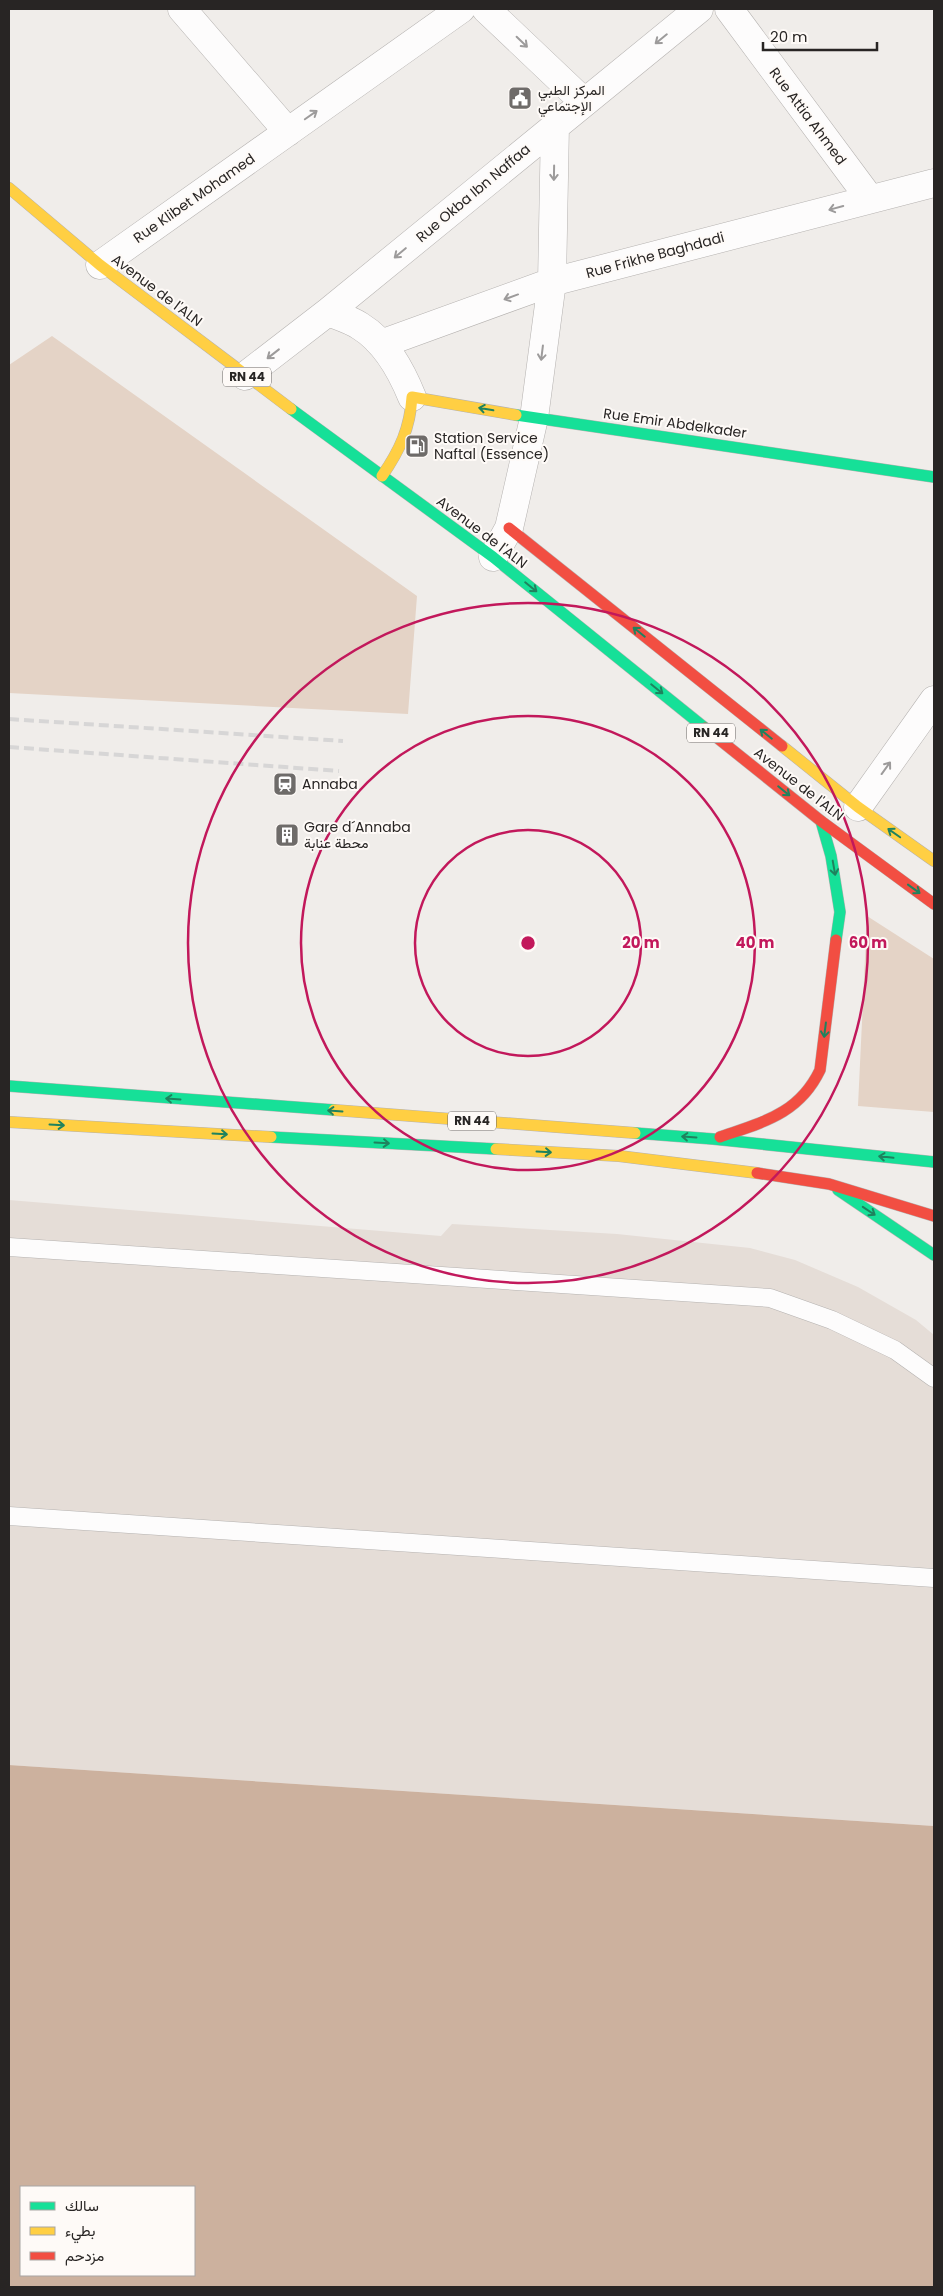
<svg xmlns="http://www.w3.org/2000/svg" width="943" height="2296" viewBox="0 0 943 2296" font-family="Poppins,Vazirmatn,sans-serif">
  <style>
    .built { fill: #e5ddd7 }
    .green { fill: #e4d3c6 }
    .water { fill: #ccb19e; fill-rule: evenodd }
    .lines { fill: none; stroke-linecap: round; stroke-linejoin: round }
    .lane-casing { stroke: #b5b2b0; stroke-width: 19 }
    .street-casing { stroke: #b5b2b0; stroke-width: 29 }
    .fast-casing { stroke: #b5b2b0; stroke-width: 12 }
    .slow-casing { stroke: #b5b2b0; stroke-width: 12 }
    .jam-casing { stroke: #b5b2b0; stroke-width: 12 }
    .lane { stroke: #fdfcfc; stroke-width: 18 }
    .street { stroke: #fdfcfc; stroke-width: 28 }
    .fast { stroke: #16e098; stroke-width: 11 }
    .slow { stroke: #ffcf43; stroke-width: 11 }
    .jam { stroke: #f24e42; stroke-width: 11 }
    .rail { stroke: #d7d6d6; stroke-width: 4; stroke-dasharray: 10 5; stroke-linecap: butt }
    .oneway { stroke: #9d9b9b }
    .oneway2 { stroke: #1f825e }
    .ring { fill: none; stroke: #c2185b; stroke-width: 2.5 }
    .labels { text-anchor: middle; stroke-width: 4; stroke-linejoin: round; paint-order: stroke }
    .shield { fill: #fefaf7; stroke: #686563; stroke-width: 1 }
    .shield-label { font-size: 12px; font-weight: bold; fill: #282524 }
    .poi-label { font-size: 14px; fill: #282524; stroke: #fefaf7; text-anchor: start }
    .street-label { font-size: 14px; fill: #282524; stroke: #fefaf7 }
    .centre { fill: #c2185b; stroke: #fefaf7; stroke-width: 2.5 }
    .ring-label { font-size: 15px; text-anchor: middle; font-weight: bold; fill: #c2185b; stroke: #fefaf7; stroke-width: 4; stroke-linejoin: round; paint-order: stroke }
  </style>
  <rect width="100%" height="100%" fill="#f0edea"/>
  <path class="built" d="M9,1200l432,36 11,-12 165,10 133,14 45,12 63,27 58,33 18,15v491l-925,-61z"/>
  <path class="green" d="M52,336l365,260 -9,118 -399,-21v-328z
    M867,916l67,43v153l-76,-6z"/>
  <path class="water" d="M9,1765l925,61v461h-925zM21,2187h173v88h-173z"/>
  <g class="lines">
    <g class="lane-casing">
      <path id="lane" d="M9,1247l761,51 62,22 63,30 39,28
        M9,1516l925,62"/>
    </g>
    <g class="street-casing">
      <path id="street" d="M182,9l106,123
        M486,9l98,93
        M729,9l141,190
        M100,265l361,-256
        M328,312c10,4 23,8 32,14 26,16 41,44 52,71
        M381,344l171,-62 382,-99
        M245,376l83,-64 371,-303
        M493,557l16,-29 25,-110 18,-136 3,-157
        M858,807l76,-107"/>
    </g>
    <g class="fast-casing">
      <path id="fast" d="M291,409l202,148 212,171
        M516,415l418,62
        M821,821l10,35 9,56 -4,28
        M9,1086l325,24
        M635,1133l78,6 221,23
        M271,1137l225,12
        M838,1190l96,65"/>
    </g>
    <g class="slow-casing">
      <path id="slow" d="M9,188l91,77 191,144
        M382,476c18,-26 28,-48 30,-79l104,18
        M782,746l76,61 76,54
        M334,1110l301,23
        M9,1122l262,15
        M496,1149l123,7 138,17"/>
    </g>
    <g class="jam-casing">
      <path id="jam" d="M509,528l273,218
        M705,728l116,93 113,83
        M720,1137c43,-15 79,-23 100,-67l16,-130
        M757,1173l72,11 105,32"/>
    </g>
    <use href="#lane" class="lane"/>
    <use href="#street" class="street"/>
    <use href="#fast" class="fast"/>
    <use href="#slow" class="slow"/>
    <use href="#jam" class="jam"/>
    <path class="rail" d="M9,719l334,22
      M9,747l330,24"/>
  </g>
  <defs><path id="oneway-shaft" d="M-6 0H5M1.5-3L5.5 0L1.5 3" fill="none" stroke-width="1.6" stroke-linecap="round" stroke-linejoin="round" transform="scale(1.25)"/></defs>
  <g class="oneway">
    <use href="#oneway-shaft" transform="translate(661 39) rotate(141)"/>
    <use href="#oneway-shaft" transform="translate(522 42) rotate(44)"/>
    <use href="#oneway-shaft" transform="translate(311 115) rotate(-35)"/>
    <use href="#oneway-shaft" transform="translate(554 173) rotate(91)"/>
    <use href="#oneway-shaft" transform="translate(836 208) rotate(165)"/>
    <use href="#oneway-shaft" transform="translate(400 253) rotate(140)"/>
    <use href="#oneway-shaft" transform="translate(511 297) rotate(160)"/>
    <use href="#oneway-shaft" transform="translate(542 353) rotate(97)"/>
    <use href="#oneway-shaft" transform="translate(273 354) rotate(142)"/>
    <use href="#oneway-shaft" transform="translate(886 768) rotate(-54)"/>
  </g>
  <g class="oneway2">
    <use href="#oneway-shaft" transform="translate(486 409) rotate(-170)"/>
    <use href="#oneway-shaft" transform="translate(531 587) rotate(39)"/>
    <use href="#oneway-shaft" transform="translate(639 632) rotate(-141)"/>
    <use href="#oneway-shaft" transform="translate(657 689) rotate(39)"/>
    <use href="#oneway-shaft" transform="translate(766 734) rotate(-141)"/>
    <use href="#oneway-shaft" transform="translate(784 791) rotate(39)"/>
    <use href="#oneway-shaft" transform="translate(894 833) rotate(-145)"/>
    <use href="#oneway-shaft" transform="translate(834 868) rotate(80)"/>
    <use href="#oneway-shaft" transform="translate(914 889) rotate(36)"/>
    <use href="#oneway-shaft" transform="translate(825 1030) rotate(97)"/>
    <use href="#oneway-shaft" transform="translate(173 1099) rotate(-176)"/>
    <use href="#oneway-shaft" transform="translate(335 1111) rotate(-176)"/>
    <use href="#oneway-shaft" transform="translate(57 1125) rotate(3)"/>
    <use href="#oneway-shaft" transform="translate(220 1134) rotate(3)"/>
    <use href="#oneway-shaft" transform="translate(689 1137) rotate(-176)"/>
    <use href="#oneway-shaft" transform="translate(382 1143) rotate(3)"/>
    <use href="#oneway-shaft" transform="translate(544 1152) rotate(3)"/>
    <use href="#oneway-shaft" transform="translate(886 1157) rotate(-174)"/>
    <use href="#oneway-shaft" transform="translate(869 1211) rotate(34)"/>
  </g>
  <g class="ring">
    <circle cx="528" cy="943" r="113"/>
    <circle cx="528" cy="943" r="227"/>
    <circle cx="528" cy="943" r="340"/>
  </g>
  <defs>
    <g id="civic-square" transform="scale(1.25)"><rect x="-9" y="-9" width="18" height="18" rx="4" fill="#6e6b69" stroke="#fefaf7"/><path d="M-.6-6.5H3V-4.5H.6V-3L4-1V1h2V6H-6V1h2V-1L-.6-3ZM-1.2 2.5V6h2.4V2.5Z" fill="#fff"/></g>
    <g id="fuel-square" transform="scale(1.25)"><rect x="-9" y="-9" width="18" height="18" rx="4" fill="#6e6b69" stroke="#fefaf7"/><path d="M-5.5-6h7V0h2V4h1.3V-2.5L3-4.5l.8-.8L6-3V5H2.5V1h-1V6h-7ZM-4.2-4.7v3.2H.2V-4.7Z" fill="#fff"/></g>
    <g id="station-square" transform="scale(1.25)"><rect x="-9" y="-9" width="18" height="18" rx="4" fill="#6e6b69" stroke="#fefaf7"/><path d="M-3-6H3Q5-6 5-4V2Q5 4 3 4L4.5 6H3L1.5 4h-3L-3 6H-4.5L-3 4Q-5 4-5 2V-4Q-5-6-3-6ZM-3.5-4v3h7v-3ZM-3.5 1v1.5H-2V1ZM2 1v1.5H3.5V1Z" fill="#fff"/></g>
    <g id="building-square" transform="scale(1.25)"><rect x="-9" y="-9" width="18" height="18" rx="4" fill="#6e6b69" stroke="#fefaf7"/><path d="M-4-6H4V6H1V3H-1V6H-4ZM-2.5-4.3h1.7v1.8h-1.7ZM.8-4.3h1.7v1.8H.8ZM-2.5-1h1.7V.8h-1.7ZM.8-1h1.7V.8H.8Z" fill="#fff"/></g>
  </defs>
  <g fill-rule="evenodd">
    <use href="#civic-square" x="520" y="98"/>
    <use href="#fuel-square" x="417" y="446"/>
    <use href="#station-square" x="285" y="784"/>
    <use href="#building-square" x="287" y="835"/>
  </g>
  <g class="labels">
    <g class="shield">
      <rect x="223" y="367.5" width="48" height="19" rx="4"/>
      <rect x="687" y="723.5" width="48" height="19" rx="4"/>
      <rect x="448" y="1111.5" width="48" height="19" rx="4"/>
    </g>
    <g class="shield-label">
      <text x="247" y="381">RN 44</text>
      <text x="711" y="737">RN 44</text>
      <text x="472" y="1125">RN 44</text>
    </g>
    <g class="poi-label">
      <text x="538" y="95">المركز الطبي<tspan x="538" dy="16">الإجتماعي</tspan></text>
      <text x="434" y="443">Station Service<tspan x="434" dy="16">Naftal (Essence)</tspan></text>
      <text x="302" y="789">Annaba</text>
      <text x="304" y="832">Gare d´Annaba<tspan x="304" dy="16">محطة عنابة</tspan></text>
    </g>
    <g class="street-label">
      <text transform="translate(808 116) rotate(53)" y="5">Rue Attia Ahmed</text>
      <text transform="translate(473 193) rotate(-40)" y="5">Rue Okba Ibn Naffaa</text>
      <text transform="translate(194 198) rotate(-35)" y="5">Rue Klibet Mohamed</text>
      <text transform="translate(655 255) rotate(-15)" y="5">Rue Frikhe Baghdadi</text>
      <text transform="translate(157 290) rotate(37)" y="5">Avenue de l'ALN</text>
      <text transform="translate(675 423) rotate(8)" y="5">Rue Emir Abdelkader</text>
      <text transform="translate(482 532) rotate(37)" y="5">Avenue de l'ALN</text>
      <text transform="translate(799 784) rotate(38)" y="5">Avenue de l'ALN</text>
    </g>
  </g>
  <circle cx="528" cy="943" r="8" class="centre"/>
  <g class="ring-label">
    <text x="641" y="948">20 m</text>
    <text x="755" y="948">40 m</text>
    <text x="868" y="948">60 m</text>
  </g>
  <rect width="943" height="2296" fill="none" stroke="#282524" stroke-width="20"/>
  <rect x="20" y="2186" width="175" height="90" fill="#fefaf7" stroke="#a8a5a3"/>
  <rect x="30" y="2202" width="25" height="8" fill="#16e098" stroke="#a8a5a3"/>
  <text x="65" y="2211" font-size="15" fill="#282524">سالك</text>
  <rect x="30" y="2227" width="25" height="8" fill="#ffcf43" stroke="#a8a5a3"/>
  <text x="65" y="2236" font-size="15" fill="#282524">بطيء</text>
  <rect x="30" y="2252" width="25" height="8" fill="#f24e42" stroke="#a8a5a3"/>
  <text x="65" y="2261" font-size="15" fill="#282524">مزدحم</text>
  <path d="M763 42v8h114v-8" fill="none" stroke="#282524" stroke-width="2.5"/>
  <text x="770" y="42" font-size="15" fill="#282524" stroke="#fefaf7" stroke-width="4" paint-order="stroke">20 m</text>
</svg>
